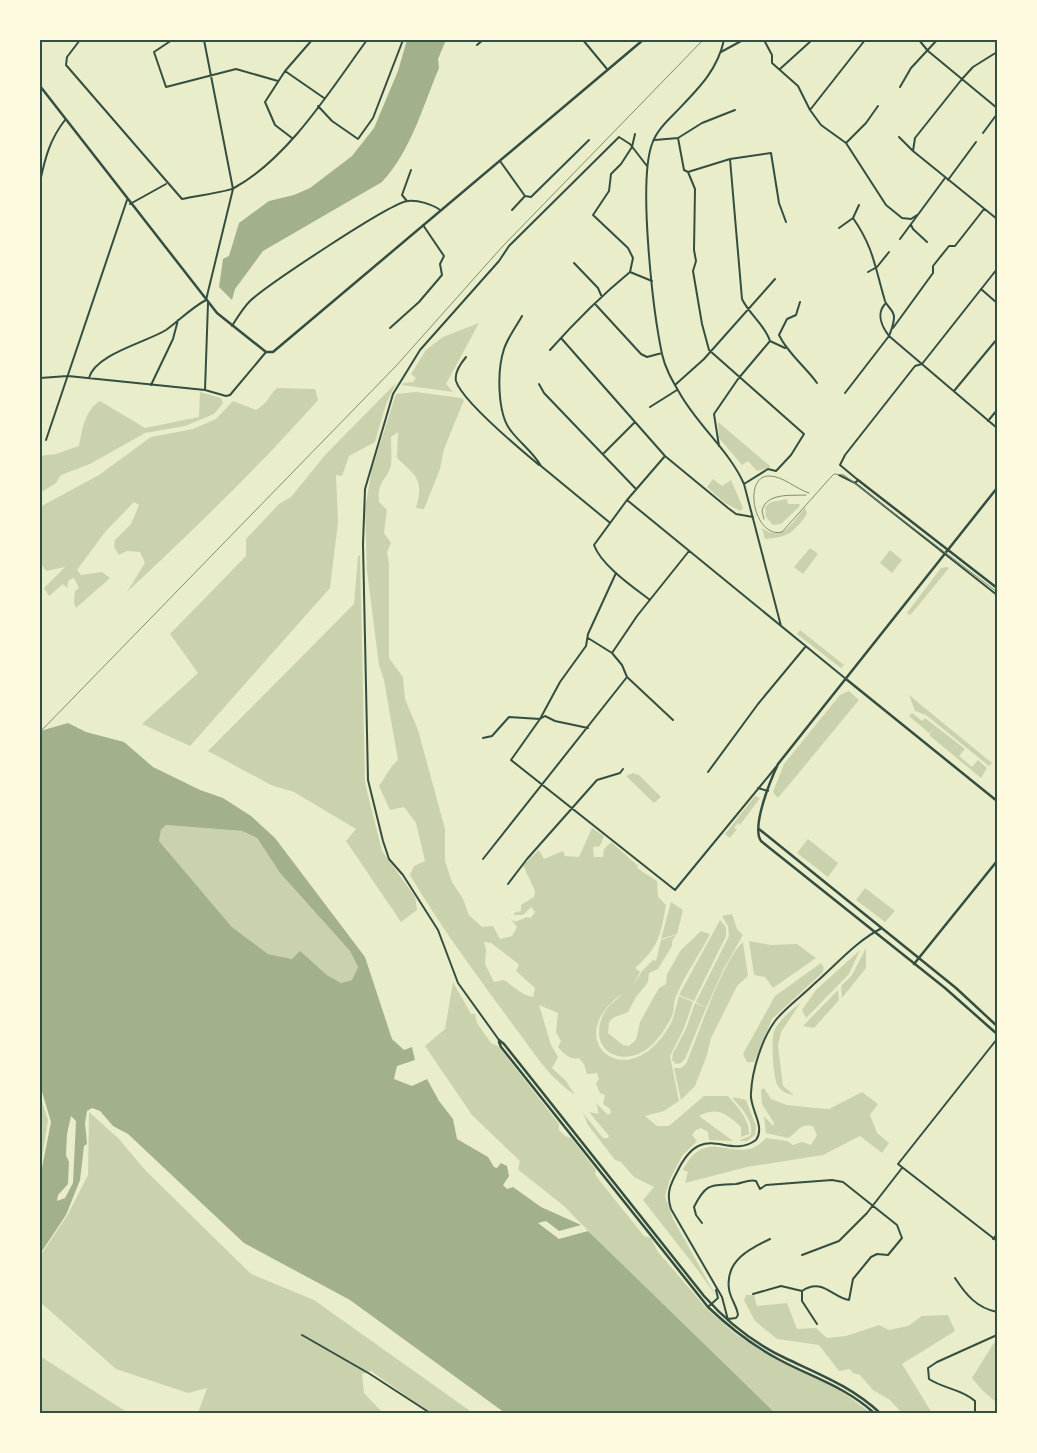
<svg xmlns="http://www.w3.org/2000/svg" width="1037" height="1453" viewBox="0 0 1037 1453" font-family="'Alegreya Sans',sans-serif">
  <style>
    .green { fill: #cad2ad; fill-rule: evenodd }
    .water { fill: #a3b18a; fill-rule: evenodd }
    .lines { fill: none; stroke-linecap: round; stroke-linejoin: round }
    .minor { stroke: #344e41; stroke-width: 2 }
    .tertiary { stroke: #344e41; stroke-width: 2.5 }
    .secondary { stroke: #344e41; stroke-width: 2.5 }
    .tram { stroke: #7c8e77; stroke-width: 1 }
    .rail { stroke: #7c8e77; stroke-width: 1 }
    .neatline { fill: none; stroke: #344e41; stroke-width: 2 }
  </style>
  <rect width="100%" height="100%" fill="#e9edc9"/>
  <path class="green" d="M479,323l-33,61 7,8 -51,-7 1,-2 10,-1 3,-4 -5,-4 15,-24 17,-13z
    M396,383l-10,21 -11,38 -26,14 -7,20 -6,-1 2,47 -8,66 -140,158 -48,-22 56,-51 -28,-39 76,-78v-17l33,-35 12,-7 35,-43z
    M277,388l38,1 3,11c-60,68 -125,130 -191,192l18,-29 -5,-11 -13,-1 -8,4 -5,-8 1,-7 16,-16 8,-19 -5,-3 -29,30 -28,38 4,5 21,-3 8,6 -34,30 -2,-5 1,-12 4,-3 -5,-10 -5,2 -2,8 -4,-4 -14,12 -5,-8 21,-21 -19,4 -6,-9v-55l59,-32 52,-38 42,-8 23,-10 17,-18 23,9c14,-9 11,-12 21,-22z
    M200,392l21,6 2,5 -9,11 -29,12 -40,7 -55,31 -29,11 -5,8 -16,10v-37l16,-2 23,-8c3,-16 6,-36 21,-45l45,27 54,-11z
    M416,392l45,6 3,2 -20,49 -4,20 -16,40 -8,-1c8,-29 1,-31 -19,-50l1,-26 -7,5c0,9 1,19 0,28 -3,15 -14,14 -12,37l8,8 -3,23 7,10 -4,9 2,12v94l14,19 2,22 13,31 27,99v32l7,21 11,17 6,16 13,12 11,-1 7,13 12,-3 5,-9 -7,-9 5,4 12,-5 4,1 4,-6 -4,-5 -8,8h-9v-2l7,-2v-6l13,-8 1,-6 -12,-26 16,-15 5,9 19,-8 2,5 14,1 13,-29 12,8 -4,10 -7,1 1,10h9l1,-8 7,-7 27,24 -1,2 20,13 1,16 8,8c-5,29 -7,42 -31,63l5,4 -7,14 9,-15 11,-11 3,1 5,-21 15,-5 -4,6v5l-14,23 -9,4 -1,9 -12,15 -8,15 -15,6 -4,4 -1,11 15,12 6,1 7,-6 4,-18 19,-34 7,-4 1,-10 14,-24 20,-19 9,3c-10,20 -24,39 -33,60 -3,6 -3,13 -4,19 -4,11 -13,24 -21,32 -28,26 -67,6 -48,-32 4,-8 13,-13 18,-19 -64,45 6,105 48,31 5,-10 6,-20 9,-29l14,6 -9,26 -14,28 9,45 -15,10 -19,5 12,10h12l35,-30h24c9,10 22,24 21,38l-8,3v-10c-14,-13 -24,-21 -42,-11l34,25 -24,-1 -1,-8 -7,-4 -5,2 -4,5 5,6 -15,15 -12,23 -5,17 8,23 43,77 -19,-27 -54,-69 11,-13 -20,-10 -13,-15 -6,-2 -27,-35 -5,-12 20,25h5l1,-2 -20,-24 10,2 -3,-11 12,12 3,-2 -1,-4 -7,-5 2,-9 -5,-2 -4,-9 3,-5 -2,-6 -10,1 -3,-10 -5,-6c-8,3 -16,-5 -21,-11l3,-6 -5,-9 2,-19 -19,-8 12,40 7,12 -6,11 14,13 9,14c-27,-19 -37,-37 -56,-62 -38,-52 -76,-102 -109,-158l4,-9 11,-5 -9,-38 -12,-16 -14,3 -11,-24 13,-20 6,-6 -14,-80 -5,-15 -12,-94 -2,-63 7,-39 24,-75zM484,942l7,1 26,20 2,2 -3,6 19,17 -2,9c-12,-2 -19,-11 -29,-17l-10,2 -9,-18 1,-15z
    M718,422l52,44 -1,2 -12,3 -9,-10 -6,4 -23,-27z
    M713,479l9,7 9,-6 12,28 -3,3 -15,-8 -18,-16z
    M787,499l1,5h12l-1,3 -18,17 -8,1 -7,-8 -1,-10 6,-5z
    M805,507l2,7c-14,19 -18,23 -42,25l-3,-11c20,15 31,-6 43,-21z
    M810,548l8,6 -15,20 -9,-7z
    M890,550l12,10 -10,13 -12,-10z
    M360,555l5,228 17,68 33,46 2,13 -16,12 -55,-81 10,-12 -62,-37 -23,-7 -63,-34 146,-147 4,-48z
    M947,567l2,1 -37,45 -2,2 -3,-2 34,-45z
    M800,630l44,35 -3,3 -44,-34z
    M849,691l10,9 -81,98 -5,-6 11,-28 56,-69z
    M909,695l83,68 -3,3 -63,-51 -11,-4z
    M912,713l10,8 3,-3 40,31 -6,7 13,11 6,-7 9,8 -6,10 -52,-43 4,-6 -4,4 -20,-17z
    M633,773l6,2 22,22 -7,6 -28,-27z
    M755,796l5,2 -20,27 -2,-2 -4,5 3,1 -7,9 -5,-4z
    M166,825l76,6 15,7 23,35 70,78 8,16 -6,13 -11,3 -14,-8 -27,-23 -8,7 -24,-5 -36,-27 -73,-86 2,-11z
    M808,839l30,24 -10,14 -31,-24z
    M865,888l30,23 -10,11 -29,-22z
    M671,902l12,8 -6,24 -16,5z
    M732,914l5,15 6,6 -19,33 -18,40 -10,-6 33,-66 -1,-10 -6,-10z
    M720,920l6,7v9l-32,65 -15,-6z
    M749,941l22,4 26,-1 19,14 -43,30 -8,-11 -11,-2z
    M743,942l5,34 -11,10 -26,52 -4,17 -12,31 -14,14 -7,-32h7l5,-4c12,-28 37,-105 57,-122z
    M866,948v20l-24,30 -1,-12 11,-11z
    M860,950l-11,24 -43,44 -4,-8 14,-20z
    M821,963l3,5 -2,5 -50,46 -18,43h-7l-4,-8 32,-58z
    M453,982l18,32h4l2,9 14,20 7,3 61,78v6l6,6 6,2 25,32 -1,4 5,7 44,55 7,2 7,14 49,57 27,24 35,23 72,35 30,22h-96l-145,-139 -66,-68 -43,-34 -3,-3 2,-8 -48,-46 -47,-69 20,-17z
    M838,990l1,10 -25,28 -11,-2z
    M801,1002l-20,30 -3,14 5,40 11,9c-6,-1 -12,-3 -16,-9 -5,-8 -7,-46 -4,-55 5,-11 17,-20 27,-29z
    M695,1003l11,5 -21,51 -4,4 -5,1 -4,-4 1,-7 13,-24z
    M764,1088l7,11 16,6 28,3 14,1 33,-17 16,12 -8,11 7,18 12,10 -7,10 -22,-17 -37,19 -76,12 -62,16 3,-11 -5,-2c25,-49 55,0 83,-32l21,3 6,4 9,-3 9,3 6,-10 -4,-9c-14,-3 -15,6 -25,12l-22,-5 -2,-17 9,10 1,-3 -12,-19 -1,-14z
    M40,1096l8,24 -8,51z
    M734,1097l12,3 10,26 -1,9 -8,6h-9l12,-5c6,-12 -9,-29 -17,-37z
    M89,1112l29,26 28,33 105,103 63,26 159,113h-43l-59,-42 -9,3 2,19 19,20h-185l9,-25 -19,5 -72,-24 -76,-67v-46l27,-40 21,-41z
    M746,1295h8l3,11 30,-3 10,26 19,-1 11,10 19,-2 33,-11 10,5 19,-4 14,-10 26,-1 7,16 -53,33 30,49h-30l-12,-13 -17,-10 -13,-15 -7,-2 -3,-4 -11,2 -20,-26 -42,-6 -22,-18 -11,-21z
    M997,1338v65l-15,-13 -10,-12z
    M40,1356l88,57h-88z"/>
  <path class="water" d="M407,40h39l-8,19 1,9c-16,38 -28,83 -57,114l-119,69 -28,38 -3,11 -13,-13 4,-28 6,-3 10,-33 30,-22 25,-6 16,-7 42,-32 22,-28 24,-57z
    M68,723l18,9 38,10 29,25 47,23 23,8 28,18 24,22 90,119 27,82 12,11 8,-3 3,13 -18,6 -3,13 18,7 15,-7 12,22 14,18 4,20 31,18 6,10 3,1 4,-5 6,3 2,10 -6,9 4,4 6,-2 28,20 40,18 -22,6 -13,-10 -8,2 21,16 29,-8 187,182h-270l-155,-113 -106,-57 -116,-109 -15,-8 -13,-15 -8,-3 -5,3 -2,12 2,21 -3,2 -4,34 -14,35 -26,39v-76l11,-56 -11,-37v-354zM166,825l76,6 15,7 23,35 70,78 8,16 -6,13 -11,3 -14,-8 -27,-24 -8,8 -24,-5 -36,-27 -73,-86 2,-11zM71,1116l5,5 -3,62 -8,15 -8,3 1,-6 10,-11 1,-22 -3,-7 1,-21z"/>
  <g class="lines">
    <path class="minor" d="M80,40l-13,17 -1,8 116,134c11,-3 46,-7 52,-11 55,-30 97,-99 133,-148
      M172,40l-18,12 12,35 70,-18 42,12
      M583,40l24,29
      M724,40c-7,32 -28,51 -50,74 -9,9 -18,18 -22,30 -14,38 1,167 10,210 3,14 10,26 17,38 18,33 50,58 65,92l37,142
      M764,40l8,15v8l26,23 12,24 11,15 25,18 40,62 16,13 9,1 6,-4
      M919,40l9,11 69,57
      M477,45l6,-5
      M721,52l22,-12
      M780,69l32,-29
      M285,71l39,27
      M900,87l11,-19 26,-28
      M318,106l14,15 26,18 15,-21 30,-78
      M810,110l55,-70
      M983,133l14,-19
      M899,137l14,14 84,68
      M292,138l-17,-13 -10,-23 20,-31 27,-31
      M678,138l6,32 4,2 7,17 -1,61 2,11 -3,10 9,53 7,26 95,84 -13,21 -15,16 -8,-2 -24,15
      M655,140l23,-2 24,-15 33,-13
      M846,143l20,-20 12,-17
      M913,151l2,-13 47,-59 11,-12 24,-15
      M730,159l12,140c7,15 23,26 28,42
      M500,161l25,35 -13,14
      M688,172l42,-13 41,-6 8,50 7,19
      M948,180l28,-38
      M40,182c5,-24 10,-43 25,-62
      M525,196l6,1 58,-57
      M407,201l-5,-6 9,-25
      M130,204l36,-20
      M853,218c21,30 22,50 32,83 2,6 9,9 9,16 0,7 -3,14 -5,19 -7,-9 -13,-22 -4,-32
      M911,225l2,4 14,13
      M839,228l14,-10 6,-13
      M900,239l45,-61
      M574,263l24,25 3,7
      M630,272l3,-14 -5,-10 -35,-33 16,-24 2,-17 10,-10 11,-17 3,-13
      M868,272l9,-5 12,-15
      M981,289l16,14
      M800,302l-4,13 -9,4 -8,16c9,19 26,31 38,48
      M596,305l45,49 6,3 15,-4
      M522,316c-6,11 -14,21 -18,33 -7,21 -7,65 7,82 10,13 22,21 30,35l68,56
      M232,326c5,-8 11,-18 18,-25 16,-15 141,-99 158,-100 10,-1 24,3 32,9
      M390,328l29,-26 23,-27 -2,-11 4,-8 -21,-31
      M893,328l40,-55v-7l16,-20h6l29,-37
      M561,338l104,118 63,52 8,6 17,3
      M550,350c25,-28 52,-55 80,-78l22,9
      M466,357c-5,6 -12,15 -10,24 6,20 65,69 83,84
      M40,378l28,-2 137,14 21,6 4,-1 36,-43
      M89,378c6,-24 58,-36 77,-48 14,-10 25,-22 40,-30l27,-111 -29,-149
      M539,384l5,9 92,96
      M151,385l22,-46 5,-19
      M675,385l29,-26 71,-80
      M205,390l3,-87
      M954,391l43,-52
      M845,393l44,-57 108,92
      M650,407l27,-17
      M988,421l9,-11
      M46,440l81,-240
      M719,446l-5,-32 24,-35 32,-38 15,7
      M603,454l32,-32
      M839,475l16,8 142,112
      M855,483l3,-3 -18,-15 5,-10 70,-89 7,-2 75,-95
      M627,500l219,179
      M616,573l-28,61 -2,12 -26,36 -20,37 -29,41 164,130 101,-123
      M650,600c-17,-13 -49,-35 -56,-55l33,-45 38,-44
      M588,638l24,15 10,12 5,12 46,43
      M612,653l25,-37 52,-65
      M483,738l9,-2 17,-19 31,2 5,-3 10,5 33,7
      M708,772l50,-68 48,-58
      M758,788l10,3
      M483,859l144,-182
      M508,884l19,-25 70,-79 23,-7 3,-4
      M997,1039l-99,125 99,77
      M499,1040l-41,-57 -20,-53 -35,-55 -14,-16 -6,-18 -15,-61 -5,-236 2,-55 28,-95 27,-44 79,-89 10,-15 110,-109 11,7 17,22
      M702,1223l-6,-8 -2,-8c13,-26 18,-21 42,-23 7,-1 13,-5 20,-3l4,8 6,-4 66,-5 11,2 54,43 5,13 -14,17 -11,-1 -6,3 -18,22 -4,21c-16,-2 -27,-23 -47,-9v10l15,23
      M993,1239l4,-5
      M802,1255l37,-14 28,-28 35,-45
      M955,1278c11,17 22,30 42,34
      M753,1294l28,-8 21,5
      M708,1307l10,-9 -2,-8
      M728,1319l8,-1 2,-3c-1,-9 -8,-17 -9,-26 -4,-28 20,-40 41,-50
      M728,1320l-6,-23 -51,-88c-5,-15 -1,-24 6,-37 26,-54 50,-11 79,-32 10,-14 -7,-32 -5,-47 1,-23 11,-54 24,-72 11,-14 27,-25 39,-37 22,-19 42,-43 68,-56
      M302,1335l68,39 60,39
      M975,1413v-12c-13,-12 -31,-12 -46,-22l-1,-11 9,-6 60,-27"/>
    <path class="tertiary" d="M40,86l177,227 49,39h7l370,-312
      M858,480l139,108
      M914,964l83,-103
      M499,1040l5,4 200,252c23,26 51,48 83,63 34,16 65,28 93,54
      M499,1042l2,5 207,260c22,21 44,38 70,52 33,18 68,28 96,54"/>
    <path class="secondary" d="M997,488l-219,276c-7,15 -27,63 -17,77l184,147 52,46
      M846,679l151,122
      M759,829l197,159 41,38"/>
    <path class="tram" d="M809,493c-13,-4 -26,-17 -40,-17 -27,0 -15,63 13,56l49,-55 3,-3 10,1 153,117
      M764,519l-2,-8c4,-19 30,-15 44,-16"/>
    <path class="rail" d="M40,732l356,-366 106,-119 201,-207"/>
  </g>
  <rect width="1037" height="1453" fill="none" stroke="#fefae0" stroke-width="82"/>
  <rect x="41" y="41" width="955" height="1371" class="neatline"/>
</svg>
